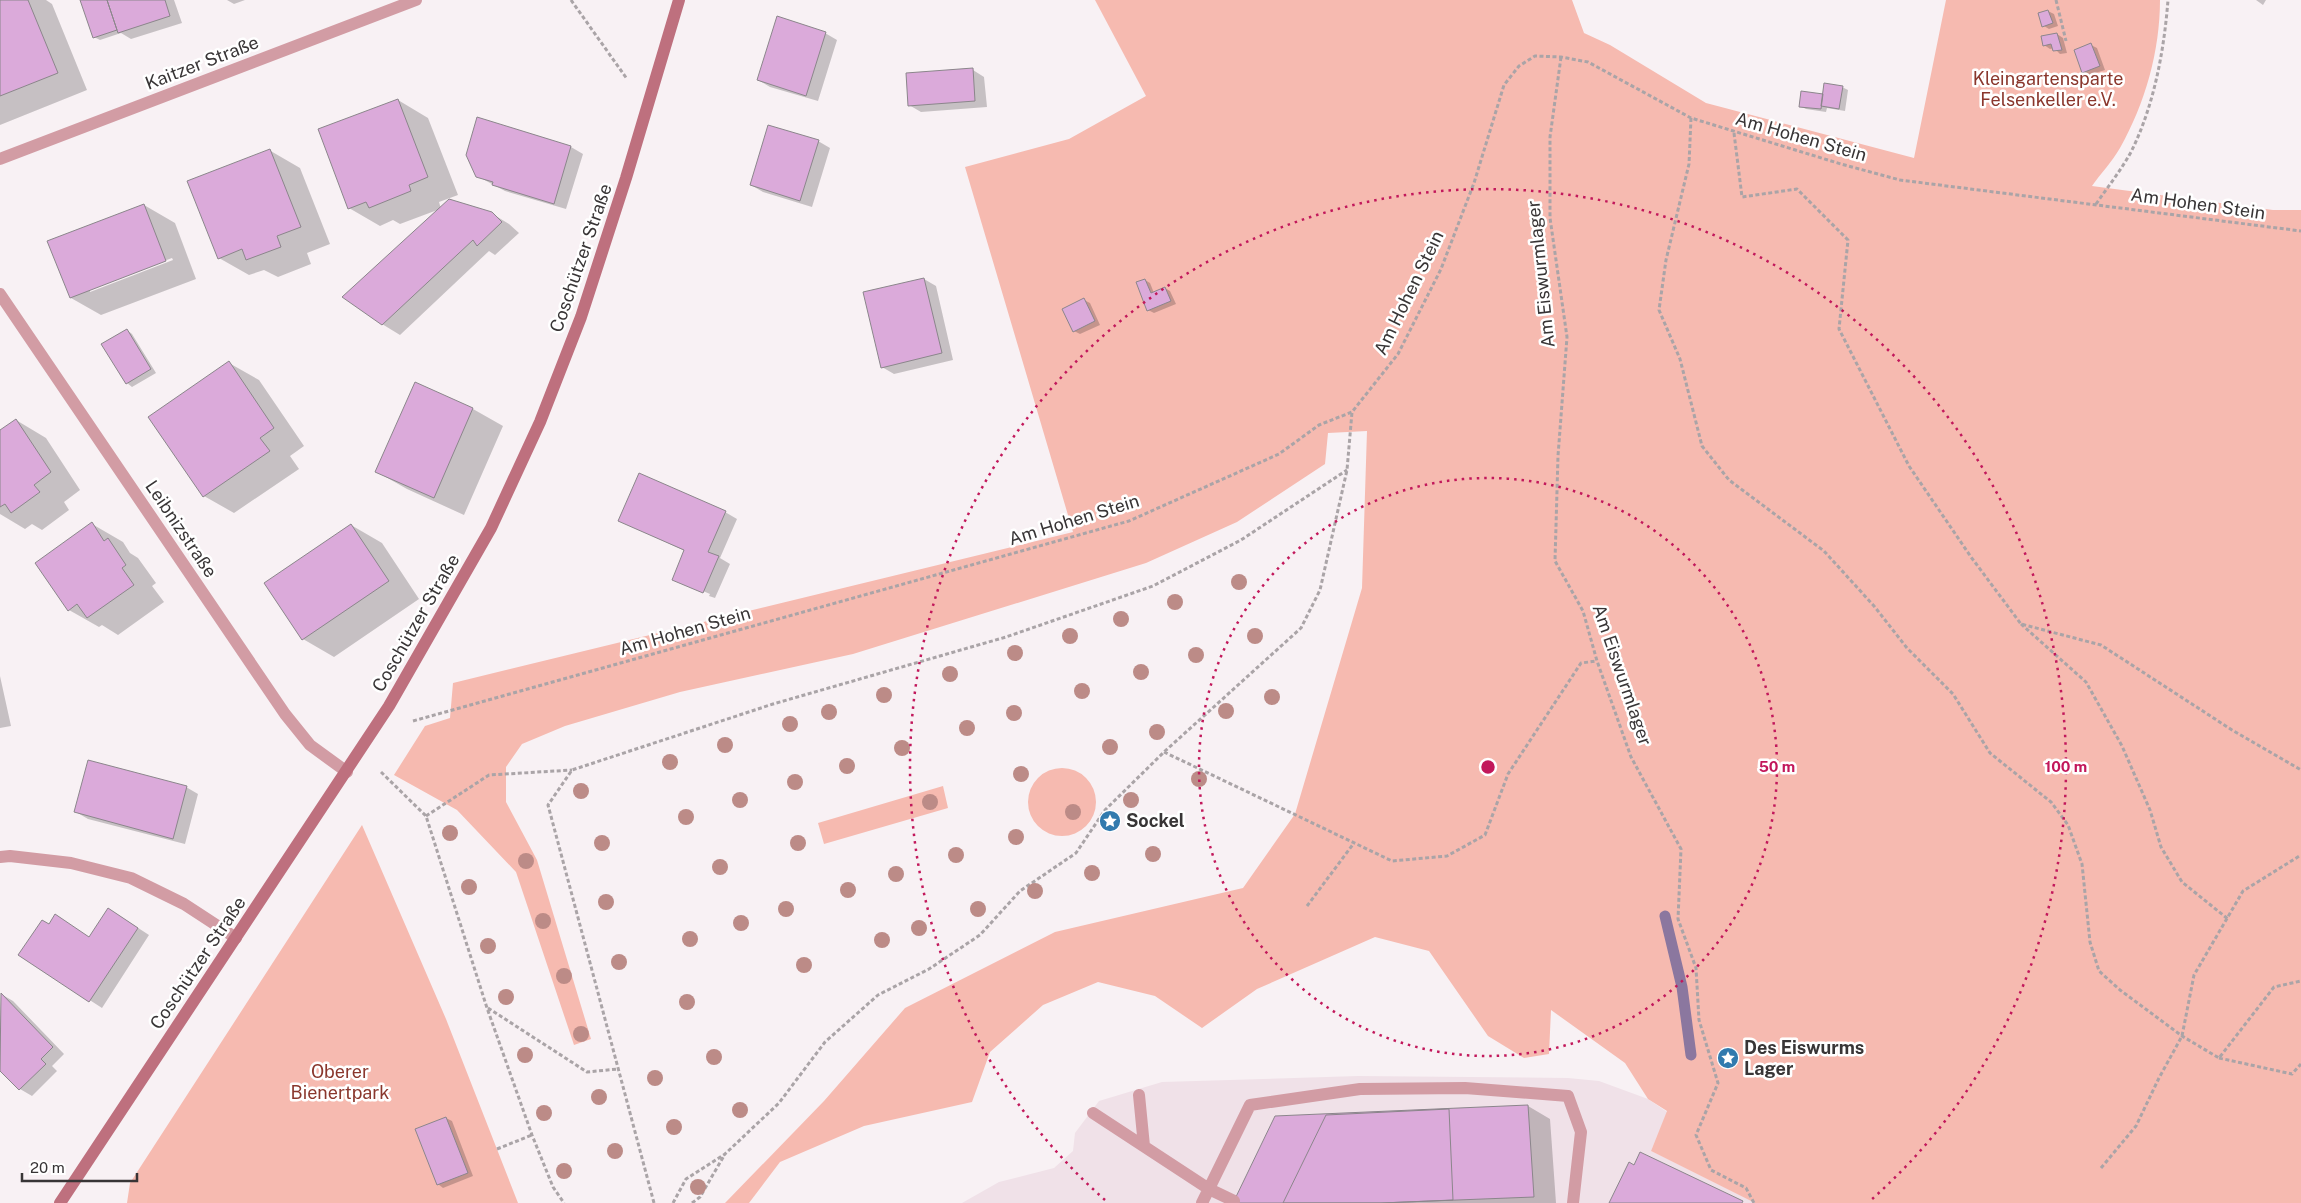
<svg xmlns="http://www.w3.org/2000/svg" width="2301" height="1203" viewBox="0 0 2301 1203" font-family="'Public Sans',sans-serif">
  <style>
    .built { fill: #f0e1e8 }
    .green { fill: #f6bab0 }
    .shadow { fill: #0003; fill-rule: evenodd }
    .lines { fill: none; stroke-linecap: round; stroke-linejoin: round }
    .stream { stroke: #8b779f; stroke-width: 11 }
    .building { fill: #dbaada; stroke: #8b868b }
    .path { stroke: #aaa4a7; stroke-width: 3; stroke-dasharray: 4 2.5; stroke-linecap: butt }
    .lane { stroke: #d29ca4; stroke-width: 12 }
    .street { stroke: #d29ca4; stroke-width: 12 }
    .secondary { stroke: #be707e; stroke-width: 12 }
    .tree { fill: #bc8b87 }
    .ring { fill: none; stroke: #c2185b; stroke-width: 2.5; stroke-dasharray: 2.5 5 }
    .labels { text-anchor: middle; stroke-width: 5; stroke-linejoin: round; paint-order: stroke }
    .street-label { font-size: 18px; fill: #383536; stroke: #fff }
    .park-label { font-size: 18px; fill: #8a372d; stroke: #fff }
    .poi-label { font-size: 18px; font-weight: bold; fill: #383536; stroke: #fff; text-anchor: start }
    .centre { fill: #c2185b; stroke: #fff; stroke-width: 2.5 }
    .ring-label { font-size: 15px; text-anchor: middle; font-weight: bold; fill: #c2185b; stroke: #fff; stroke-width: 5; stroke-linejoin: round; paint-order: stroke }
  </style>
  <rect width="100%" height="100%" fill="#f8f1f4"/>
  <path class="built" d="M1358,1076l210,2 31,3 49,18 19,13 -16,39 104,52h-793l37,-21 55,-14 19,-17 2,-18 24,-32 63,-19z"/>
  <path class="green" d="M1095,0h477l12,33 26,12 96,58 208,55 32,-158h214c0,51 -15,104 -40,148 -8,14 -19,25 -28,38l181,24h28v993h-546l-104,-52 16,-40 -19,-12 -23,-36 -74,-53 -2,44 -25,4 -36,-22 -59,-85 -54,-14 -118,52 -55,39 -47,-32 -57,-14 -55,23 -53,47 -18,50 -108,24 -84,36 -31,41h-24l99,-102 81,-93 150,-76 188,-44 52,-74 67,-226 5,-157 -39,2 -3,31 -88,58 -91,41 -293,91 -173,38 -115,34 -43,18 -16,23v35l31,58 54,179 -17,6 -58,-173 -59,-62 -63,-35 31,-49 25,-8 3,-35 620,-151 -108,-365 104,-28 77,-43z
    M1028 802a34 34 0 1 1 68 0a34 34 0 1 1-68 0Z
    M943,786l5,22 -124,36 -6,-21z
    M362,825l84,194 72,184h-391l3,-20z"/>
  <path class="shadow" d="M0,0h46l6,4 35,86 -87,35z
    M81,0h93l8,23 -51,16 -10,-6 -21,7 -6,-3z
    M227,0h18l-11,4z
    M2256,0h10l-3,5z
    M2048,11l6,3 4,12 -9,3 -5,-3z
    M825,33l12,7 -19,61 -48,-14 -12,-7z
    M2057,34l6,4 4,15 -7,1 -6,-6 -4,1 -6,-4z
    M2091,45l6,3 8,22 -16,5 -6,-3z
    M973,70l11,7 3,30 -66,5 -12,-7z
    M1842,87l6,3 -3,21 -18,-3 -1,4 -20,-3 -6,-3z
    M398,100l30,18 30,77 -19,7 2,7 50,4 18,11 10,9 -24,22 -6,-4 -89,84 -18,-11 58,-115 -40,15 -7,-4 -13,6 -31,-18z
    M818,141l12,7 -18,59 -49,-15 -12,-7z
    M571,147l12,7 -17,55 -61,-18 -28,-15z
    M269,150l31,18 30,76 -23,9 4,11 -33,13 -14,-7 -15,5 -30,-17z
    M144,205l31,18 21,56 -95,36 -30,-17zM172,258l1,2 -83,32v-3z
    M924,279l12,7 17,74 -59,14 -12,-7z
    M1145,280l5,3 4,10 11,-5 5,3 6,13 -22,9 -6,-3z
    M1084,300l6,3 10,22 -20,9 -6,-3z
    M127,330l5,4 24,39 -24,14 -5,-4z
    M229,363l30,17 45,66 -14,10 9,13 -65,44 -30,-17z
    M415,384l58,25 30,17 -39,89 -57,-26 -30,-17z
    M16,420l30,18 34,52 -16,12 5,8 -27,20 -10,-6 -7,5 -25,-15v-83z
    M725,512l12,7 -17,39 10,6 -15,34 -6,-2 1,-2 -26,-11v2l-10,-6 11,-28 -65,-30z
    M92,524l31,18 7,11 8,5 18,25 -4,3 12,16 -46,33 -16,-10 -3,2 -30,-17z
    M351,525l31,18 37,56 -85,58 -31,-18z
    M0,676l11,50 -11,2z
    M186,787l12,7 -13,50 -97,-25 -12,-7z
    M109,909l40,26 -47,73 -82,-53 29,-30 41,13z
    M1,994l12,7 51,53 -12,12 5,5 -25,25 -12,-7 -20,-20z
    M1528,1106l22,13 6,84h-321z
    M446,1118l6,3 21,55 -30,12 -5,-4z"/>
  <g class="lines">
    <path class="stream" d="M1665,916l17,71 9,68"/>
  </g>
  <path class="building" d="M0,0h28l30,73 -58,23z
    M80,0h27l10,30 -24,8z
    M107,0h58l5,16 -52,17z
    M2048,10l5,13 -11,4 -4,-14z
    M777,16l49,16 -20,64 -49,-16z
    M2057,33l5,17 -9,1 -2,-7 -8,2 -2,-10z
    M2091,43l9,23 -18,7 -8,-23z
    M973,68l2,33 -67,5 -2,-33z
    M1824,83l19,3 -4,23 -18,-3z
    M1801,91l22,3 -2,15 -22,-2z
    M398,99l30,78 -19,8 2,6 -42,17 -3,-6 -18,7 -30,-80z
    M477,117l94,29 -17,58 -62,-19 1,-3 -17,-5 -10,-22z
    M768,125l51,15 -19,61 -50,-16z
    M270,149l31,78 -24,9 4,11 -35,13 -4,-11 -24,10 -31,-78z
    M449,199l43,13 10,10 -25,24 -4,-6 -91,85 -40,-28z
    M144,204l22,57 -96,37 -23,-57z
    M924,278l18,75 -61,15 -18,-76z
    M1145,279l6,14 14,-6 6,14 -24,10 -11,-29z
    M1084,298l11,23 -22,11 -11,-23z
    M127,329l24,40 -25,15 -25,-40z
    M229,361l45,67 -14,10 10,13 -67,46 -55,-80z
    M415,382l58,26 -39,90 -59,-26z
    M16,419l35,53 -17,13 6,7 -29,21 -6,-9 -5,3v-77z
    M639,473l87,38 -18,41 11,4 -16,37 -31,-13 12,-30 -66,-29z
    M92,522l12,19 4,-3 18,27 -4,3 12,17 -47,33 -10,-14 -9,7 -33,-48z
    M351,524l38,57 -87,59 -38,-57z
    M88,760l99,26 -14,53 -99,-27z
    M108,908l30,20 -49,74 -71,-47 24,-35 7,4 6,-10 34,23z
    M1,993l52,54 -12,12 5,5 -27,26 -19,-19z
    M1528,1105l6,92 -153,6h-148l42,-87z
    M1449,1109l4,91 -72,3h-98l43,-88z
    M446,1117l22,56 -31,12 -22,-56z
    M1640,1152l103,49 -1,2h-133l20,-41 5,3z"/>
  <g class="lines">
    <path class="path" d="M571,0l56,79
      M2056,0l10,41
      M1561,57l-11,80v81l17,119 -9,119 -3,105 28,50 14,50 34,96 50,92 -3,70 18,49 3,52 19,63 -22,52 15,35 35,18 8,15
      M1691,118l-2,46 -23,96 -7,50 21,49 22,87 27,34 95,71 50,55 33,42 46,46 37,59 61,49 17,23 14,39 8,78 9,29 21,19 62,46 37,22 55,-71 27,-6
      M1734,133l8,64 55,-8 51,51 -9,89 70,137 62,91 50,67 80,21 131,85 69,40
      M2096,204c12,-17 25,-34 35,-52 23,-46 33,-101 37,-152
      M2021,624l65,58 36,64 28,64 11,37 21,35 46,37
      M413,721l716,-200 150,-67 40,-29 33,-13 46,-58 43,-85 33,-86 30,-98 15,-19 16,-10 26,1 27,5 103,56 150,46 59,16 401,51
      M1164,752l228,109 55,-5 38,-21 23,-61 73,-111 16,-2
      M381,772l45,44 61,192 45,127 21,52 11,16
      M426,816l63,-41 83,-5
      M1307,906l47,-63
      M488,1008l99,64 31,-3
      M2219,1058l73,16 9,-10
      M497,1149l35,-14
      M2101,1168l35,-42 23,-48 23,-42 12,-61 49,-84 58,-36
      M654,1203l-106,-398 24,-35 201,-66 233,-67 147,-51 88,-46 106,-70
      M673,1203l13,-24 39,-25 54,-51 46,-61 53,-47 51,-26 51,-34 40,-44 56,-38 29,-43 59,-58 137,-124 19,-38 27,-120 5,-58
      M692,1203l8,-6 25,-43"/>
    <path class="lane" d="M1139,1095l5,51
      M1093,1113l116,76 25,12
      M1202,1203l48,-98 110,-16 105,-1 103,8 13,36 -8,71"/>
    <path class="street" d="M0,159l416,-159
      M0,294l285,420 25,31 37,27
      M0,857l10,-1 61,7 60,15 53,26 52,34"/>
    <path class="secondary" d="M60,1203l329,-497 102,-178 49,-106 41,-105 45,-139 53,-178"/>
  </g>
  <g class="tree">
    <circle cx="1239" cy="582" r="8"/>
    <circle cx="1175" cy="602" r="8"/>
    <circle cx="1121" cy="619" r="8"/>
    <circle cx="1070" cy="636" r="8"/>
    <circle cx="1255" cy="636" r="8"/>
    <circle cx="1015" cy="653" r="8"/>
    <circle cx="1196" cy="655" r="8"/>
    <circle cx="1141" cy="672" r="8"/>
    <circle cx="950" cy="674" r="8"/>
    <circle cx="1082" cy="691" r="8"/>
    <circle cx="884" cy="695" r="8"/>
    <circle cx="1272" cy="697" r="8"/>
    <circle cx="1226" cy="711" r="8"/>
    <circle cx="829" cy="712" r="8"/>
    <circle cx="1014" cy="713" r="8"/>
    <circle cx="790" cy="724" r="8"/>
    <circle cx="967" cy="728" r="8"/>
    <circle cx="1157" cy="732" r="8"/>
    <circle cx="725" cy="745" r="8"/>
    <circle cx="1110" cy="747" r="8"/>
    <circle cx="902" cy="748" r="8"/>
    <circle cx="670" cy="762" r="8"/>
    <circle cx="847" cy="766" r="8"/>
    <circle cx="1021" cy="774" r="8"/>
    <circle cx="1199" cy="779" r="8"/>
    <circle cx="795" cy="782" r="8"/>
    <circle cx="581" cy="791" r="8"/>
    <circle cx="740" cy="800" r="8"/>
    <circle cx="1131" cy="800" r="8"/>
    <circle cx="930" cy="802" r="8"/>
    <circle cx="1073" cy="812" r="8"/>
    <circle cx="686" cy="817" r="8"/>
    <circle cx="450" cy="833" r="8"/>
    <circle cx="1016" cy="837" r="8"/>
    <circle cx="602" cy="843" r="8"/>
    <circle cx="798" cy="843" r="8"/>
    <circle cx="1153" cy="854" r="8"/>
    <circle cx="956" cy="855" r="8"/>
    <circle cx="526" cy="861" r="8"/>
    <circle cx="720" cy="867" r="8"/>
    <circle cx="1092" cy="873" r="8"/>
    <circle cx="896" cy="874" r="8"/>
    <circle cx="469" cy="887" r="8"/>
    <circle cx="848" cy="890" r="8"/>
    <circle cx="1035" cy="891" r="8"/>
    <circle cx="606" cy="902" r="8"/>
    <circle cx="786" cy="909" r="8"/>
    <circle cx="978" cy="909" r="8"/>
    <circle cx="543" cy="921" r="8"/>
    <circle cx="741" cy="923" r="8"/>
    <circle cx="919" cy="928" r="8"/>
    <circle cx="690" cy="939" r="8"/>
    <circle cx="882" cy="940" r="8"/>
    <circle cx="488" cy="946" r="8"/>
    <circle cx="619" cy="962" r="8"/>
    <circle cx="804" cy="965" r="8"/>
    <circle cx="564" cy="976" r="8"/>
    <circle cx="506" cy="997" r="8"/>
    <circle cx="687" cy="1002" r="8"/>
    <circle cx="581" cy="1034" r="8"/>
    <circle cx="525" cy="1055" r="8"/>
    <circle cx="714" cy="1057" r="8"/>
    <circle cx="655" cy="1078" r="8"/>
    <circle cx="599" cy="1097" r="8"/>
    <circle cx="740" cy="1110" r="8"/>
    <circle cx="544" cy="1113" r="8"/>
    <circle cx="674" cy="1127" r="8"/>
    <circle cx="615" cy="1151" r="8"/>
    <circle cx="564" cy="1171" r="8"/>
    <circle cx="698" cy="1187" r="8"/>
  </g>
  <g class="ring">
    <circle cx="1488" cy="767" r="289"/>
    <path d="M1105 1200A578 578 0 1 1 1871 1200"/>
  </g>
  <defs>
    <g id="sight-disc" transform="scale(1.125)"><circle r="9.5" fill="#317aae" stroke="#fff"/><path d="M0-6L1.8-2.2L6-1.7L2.9 1.2L3.7 5.4L0 3.3L-3.7 5.4L-2.9 1.2L-6-1.7L-1.8-2.2Z" fill="#fff"/></g>
  </defs>
  <g fill-rule="evenodd">
    <use href="#sight-disc" x="1110" y="821"/>
    <use href="#sight-disc" x="1728" y="1058"/>
  </g>
  <g class="labels">
    <g class="street-label">
      <text transform="translate(202 63) rotate(-21)" y="6">Kaitzer Straße</text>
      <text transform="translate(1801 137) rotate(16)" y="6">Am Hohen Stein</text>
      <text transform="translate(2198 204) rotate(8)" y="6">Am Hohen Stein</text>
      <text transform="translate(581 258) rotate(-71)" y="6">Coschützer Straße</text>
      <text transform="translate(1541 274) rotate(-96)" y="6">Am Eiswurmlager</text>
      <text transform="translate(1409 293) rotate(-64)" y="6">Am Hohen Stein</text>
      <text transform="translate(1074 520) rotate(-17)" y="6">Am Hohen Stein</text>
      <text transform="translate(181 529) rotate(56)" y="6">Leibnizstraße</text>
      <text transform="translate(416 623) rotate(-60)" y="6">Coschützer Straße</text>
      <text transform="translate(685 631) rotate(-16)" y="6">Am Hohen Stein</text>
      <text transform="translate(1622 675) rotate(71)" y="6">Am Eiswurmlager</text>
      <text transform="translate(198 963) rotate(-56)" y="6">Coschützer Straße</text>
    </g>
    <g class="park-label">
      <text x="2048" y="85">Kleingartensparte<tspan x="2048" dy="21">Felsenkeller e.V.</tspan></text>
      <text x="340" y="1078">Oberer<tspan x="340" dy="21">Bienertpark</tspan></text>
    </g>
    <g class="poi-label">
      <text x="1126" y="827">Sockel</text>
      <text x="1744" y="1054">Des Eiswurms<tspan x="1744" dy="21">Lager</tspan></text>
    </g>
  </g>
  <circle cx="1488" cy="767" r="8" class="centre"/>
  <g class="ring-label">
    <text x="1777" y="772">50 m</text>
    <text x="2066" y="772">100 m</text>
  </g>
  <path d="M22 1173v8h115v-8" fill="none" stroke="#383536" stroke-width="2.5"/>
  <text x="30" y="1173" font-size="15" fill="#383536" stroke="#ffffff" stroke-width="4" paint-order="stroke">20 m</text>
</svg>
